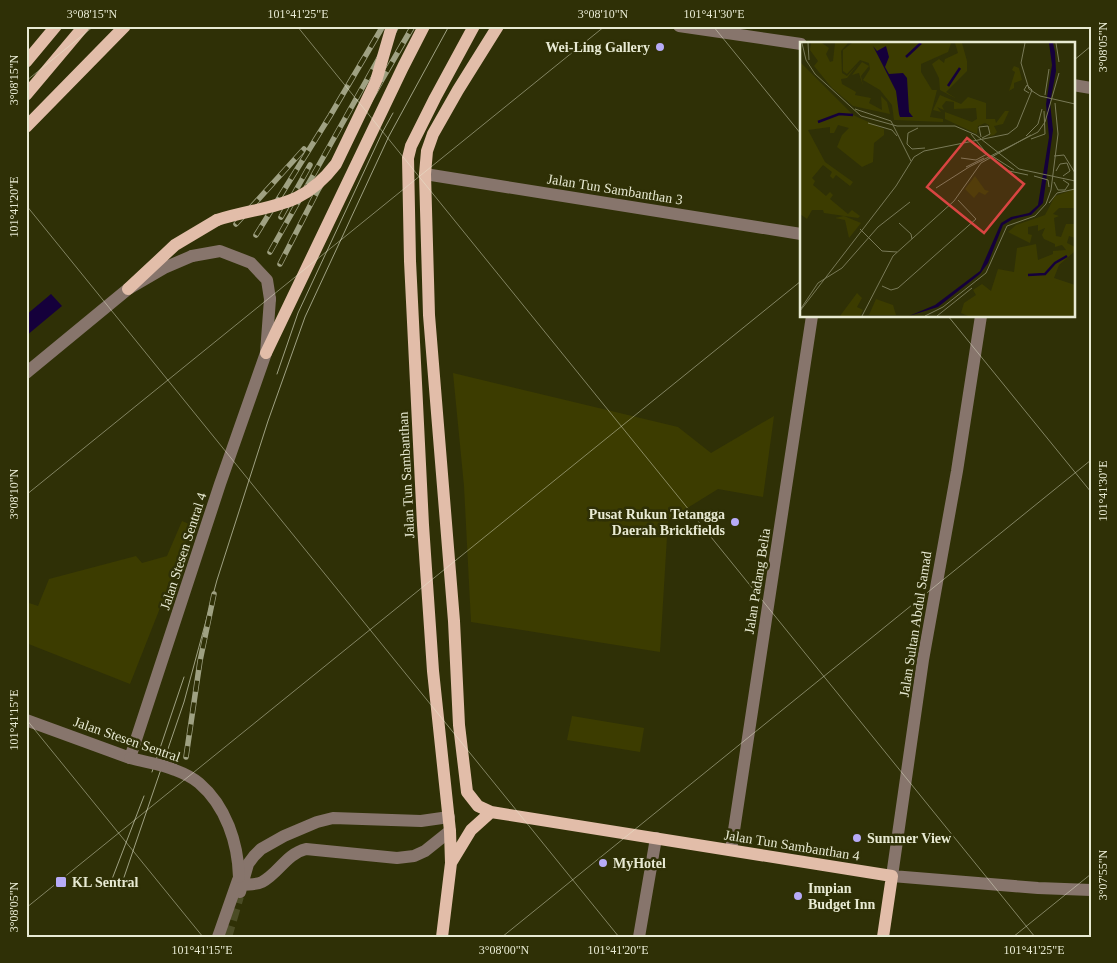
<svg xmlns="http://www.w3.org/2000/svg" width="1117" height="963" viewBox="0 0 1117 963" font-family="'Times New Roman',serif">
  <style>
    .green { fill: #3c3c00 }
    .water { fill: #15003b }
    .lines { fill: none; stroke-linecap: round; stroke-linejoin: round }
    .minor-tunnel { stroke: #4b4c25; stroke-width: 12; stroke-dasharray: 12 6; stroke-linecap: butt }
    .minor { stroke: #87756c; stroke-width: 12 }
    .major { stroke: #e2bda9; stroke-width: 12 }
    .tram { stroke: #9fa182; stroke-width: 1 }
    .rail-casing { stroke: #9fa182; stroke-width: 5.5 }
    .rail { stroke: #2f3006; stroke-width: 4; stroke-dasharray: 11; stroke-linecap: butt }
    .minor-bridge { stroke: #87756c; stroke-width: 12 }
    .major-bridge { stroke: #e2bda9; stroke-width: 12 }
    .ticks { fill: none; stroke: #e8ead3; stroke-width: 1; stroke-opacity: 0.45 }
    .poi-dot { fill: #b7abf8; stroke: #2f3006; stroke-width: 2 }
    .labels { text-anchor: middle; stroke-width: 5; stroke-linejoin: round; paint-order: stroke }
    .poi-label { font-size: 14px; font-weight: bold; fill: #e8ead3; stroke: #2f3006; text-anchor: start }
    .street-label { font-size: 14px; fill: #e8ead3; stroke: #2f3006 }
    .inset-river { fill: none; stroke: #15003b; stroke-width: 2.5 }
    .inset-road { fill: none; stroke: #797a58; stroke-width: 1 }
    .view { fill: #d94542; fill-opacity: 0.15; stroke: #d94542; stroke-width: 2.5 }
    .inset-edge { fill: none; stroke: #e8ead3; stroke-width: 2.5 }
    .neatline { fill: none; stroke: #e8ead3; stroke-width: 2 }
    .ticks-label { font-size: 12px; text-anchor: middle; fill: #e8ead3 }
  </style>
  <rect width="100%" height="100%" fill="#2f3006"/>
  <path class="green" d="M453,373l225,54 33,26 63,-37 -11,81 -45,-8 -50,31 -8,132 -189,-30 -7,-136z
    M182,521l7,3 1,8 -60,152 -104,-41v-41l12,4 11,-27 87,-23 6,7 25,-7z
    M572,716l72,12 -4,24 -73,-12z"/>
  <path class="water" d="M51,294l11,12 -36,30v-21z"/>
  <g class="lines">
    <path class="minor-tunnel" d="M226,937l12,-41"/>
    <path class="minor" d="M679,26l122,18
      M1073,85l18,3
      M425,174l376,60
      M981,316l-24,155 -34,189 -31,216 146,12 53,2
      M26,373l102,-84 36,-21 28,-12
      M26,720l104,38 90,-274 46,-131 4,-54
      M731,850l81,-534
      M242,885c7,-1 14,0 20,-3 17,-9 24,-28 44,-33l91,9 17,-2 11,-5 25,-20
      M240,892l8,-28 6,-8 7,-7 23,-13 33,-14 16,-4 88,3 28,-4
      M218,937l20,-57
      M639,937l17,-99"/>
    <path class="major" d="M498,26l-40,64 -25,44 -6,17 -2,23 4,141 25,306 5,104 8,67 11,14 13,6 401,64 -9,61
      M26,62l30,-36
      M26,95l58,-69
      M26,127l99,-101
      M128,289l47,-44 42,-25
      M266,353l137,-286 21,-41
      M451,863l20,-33 20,-18
      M442,937l9,-74 -1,-32 -17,-160 -10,-146 -13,-264 -2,-103 3,-12 24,-48 39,-72"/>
    <path class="tram" d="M277,374l21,-61 84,-180 11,-20
      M152,772l32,-95
      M109,887l35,-91
      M120,889l64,-187 33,-122 51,-159 37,-104 84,-181 60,-110"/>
    <g class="rail-casing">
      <path id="rail" d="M281,217l29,-52
        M236,224l68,-75
        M256,235l74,-119 53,-90
        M270,252l127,-226
        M280,264l38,-74 95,-164
        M186,757l14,-96 14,-67"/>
    </g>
    <use href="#rail" class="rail"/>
    <path class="minor-bridge" d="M192,256l28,-5 31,12 16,17 3,19
      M130,758c14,4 32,6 45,12 8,3 18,8 24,13 27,23 39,60 40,94"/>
    <path class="major-bridge" d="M217,220c50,-16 83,-9 119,-56l40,-83 16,-55"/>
  </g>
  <path class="ticks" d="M297,26l738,911M713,26l88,108M1073,61l18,-15M26,81l68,-55M26,205l593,732M948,316l143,176M26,495l579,-469M26,719l177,218M26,908l775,-627M502,937l589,-477M1013,937l78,-63"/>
  <g class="poi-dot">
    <circle cx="660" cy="47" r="5"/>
    <circle cx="735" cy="522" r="5"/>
    <circle cx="857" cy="838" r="5"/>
    <circle cx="603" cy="863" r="5"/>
    <rect x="55" y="876" width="12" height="12" rx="2.5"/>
    <circle cx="798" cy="896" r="5"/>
  </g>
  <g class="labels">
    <g class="poi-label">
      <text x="650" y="52" text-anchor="end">Wei-Ling Gallery</text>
      <text x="725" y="519" text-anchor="end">Pusat Rukun Tetangga<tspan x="725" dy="16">Daerah Brickfields</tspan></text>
      <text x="867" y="843">Summer View</text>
      <text x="613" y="868">MyHotel</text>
      <text x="72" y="887">KL Sentral</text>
      <text x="808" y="893">Impian<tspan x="808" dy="16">Budget Inn</tspan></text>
    </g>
    <g class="street-label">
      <text transform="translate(615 189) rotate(9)" y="5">Jalan Tun Sambanthan 3</text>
      <text transform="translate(406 475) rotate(-93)" y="5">Jalan Tun Sambanthan</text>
      <text transform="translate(183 551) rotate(-72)" y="5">Jalan Stesen Sentral 4</text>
      <text transform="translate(757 581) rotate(-81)" y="5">Jalan Padang Belia</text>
      <text transform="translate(915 624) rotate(-81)" y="5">Jalan Sultan Abdul Samad</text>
      <text transform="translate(127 739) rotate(19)" y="5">Jalan Stesen Sentral</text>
      <text transform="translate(792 845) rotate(9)" y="5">Jalan Tun Sambanthan 4</text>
    </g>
  </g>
  <g transform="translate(800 42)">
    <rect width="275" height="275" fill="#2f3006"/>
    <path d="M11,1h11l7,5 -3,6 4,8 3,-1 2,-18h13l-7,8 1,22 5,3 10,-11 -10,13 -6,1 1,5 14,8 -1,3 16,3 -2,5 13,7 -1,-14 6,6 3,12 -37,-8 -21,-18 -18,-22 4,-5 -8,-11zM52,1h99l-3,9 -27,12v8l11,18h5l-7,27 13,2v3l-49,-2 -2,-15 -12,-15 -17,-10 7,-11 -1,-6 -9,-3 -13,14 -4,-3v-21zM155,1h7l5,18v10l-21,21 11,7 -17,-9 -1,-12 -7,-14 7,-5 5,4 1,-4 13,-6zM0,20l53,53 31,14v6l-10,8 -1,19 -11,5 -25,-20 5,-12 7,-7 -11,-3 -4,8h-4v-6l-22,3 17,32 28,20 -3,4 -14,-11 -3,4 -3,-3 2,-4 -9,-7 -11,13 3,3 -2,4 13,11 4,-4 3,3 -3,4 18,15 4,-4 8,6 -2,2 -34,-5 -1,-3h-11l-5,9 -7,-5zM62,20l7,4 -8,10 2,10 -4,-13 -7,2zM214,24l5,2 3,12 -8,3v5l-5,3 6,-19 -3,-2zM140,53l21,9 7,-7 18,6v16h9l1,4 9,-12h4l-6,13 -9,2 3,6 -3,3 -5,1v-11l-4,-2 -7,3 -1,8 -32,-15v-7l27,10 5,-3 -1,-11 -22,1v-7l-8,-1 -4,5 2,4 -7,-3 4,5 -8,-2zM175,134l10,14 4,1 -4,4 -6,-3 -5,6 -9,-9zM275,147l-1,19h-15l-6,6 6,2 -5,2 2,18 5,1 5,-13h9v14l-6,-2 -2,7 8,4v4l-16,14 -5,13 21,7v31h-107l-7,-3 3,-10 12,-8 -3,-5 9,-6 9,7 7,-22 16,3 3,-24 19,-4 2,16 15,-6v-3l13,-1 -4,-5 -7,2v-3l-11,-5 -2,-4 3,-7 -7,3v-6l-10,2v7l4,1 -2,8 -22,-11 8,-7 29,-10 10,-19zM44,174l17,7 -12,15 -4,-18 -10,-2zM57,251l5,5 -5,9 6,3 -3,6h-20zM76,257l17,6 3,10h-27z" fill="#3c3c00"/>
    <path d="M249,1h4l2,9 1,19 -6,32 3,27 -10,73 -12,12 -18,4 -10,6 -15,38 -8,11 -42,33 -29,9 26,-11 45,-34 21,-48 10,-6 18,-4 9,-8 11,-68 -3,-33 6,-39zM73,4l4,5 9,-5 3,11 -4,10 4,7 14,-1 4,5 2,34 4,5h-13l-1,-3 -3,-23z" fill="#15003b"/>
    <path class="inset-river" d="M106,15l15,-14M148,44l12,-18M18,80l21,-8 14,1M228,233l17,-1 10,-11 12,-7"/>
    <path class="inset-road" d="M2,1l4,17 9,14 46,42 36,10h58l21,9 43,34 56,12M8,1l1,17M225,1l-4,20 8,26 11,7 35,8M256,1l3,19M245,53l4,-26M55,67l36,12 20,40M68,81l24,7 5,6M118,86l-10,5 -1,11 5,5 13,-1M226,94l12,-12 4,-15M181,95l-2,-10 9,-1 2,8 -8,4M231,97l14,-5 -1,-23M192,114l22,14M254,114l10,-1 11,18M161,116l15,2 11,-6 -16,-20M166,125l18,-9M209,129l19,4M256,129l4,-7 7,-1 3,8 -7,5M234,134l14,4 1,7M254,140l4,8h7l4,-6 -6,-4M136,146l33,-21 69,-35 7,-10 14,-49M249,161l8,-10 18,-4M99,181l12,11 1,5M60,187l22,22 15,1M82,244l9,4 7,-2 78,-69 -18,-19M0,268l18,-27 24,-15 36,-41 32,-25M0,269l96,-125 18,-29 10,-6 84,-17 9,-7 15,-37 -5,-5 -3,5 5,3M62,274l31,-60 61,-55 27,-38 50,-28M125,274l18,-9 43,-34 21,-47 28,-10 11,-12 5,-14 7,-56 -3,-31M137,274l35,-28"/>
    <path class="view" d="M167,96l57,46 -40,49 -57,-46z"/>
    <rect width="275" height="275" class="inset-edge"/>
  </g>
  <rect width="1117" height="963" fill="none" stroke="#2f3006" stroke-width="55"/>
  <rect x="28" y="28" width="1062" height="908" class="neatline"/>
  <g class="ticks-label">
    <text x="92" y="18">3°08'15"N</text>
    <text x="298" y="18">101°41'25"E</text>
    <text x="603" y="18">3°08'10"N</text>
    <text x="714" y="18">101°41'30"E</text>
    <text transform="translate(1103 47) rotate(-90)" y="4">3°08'05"N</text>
    <text transform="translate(14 80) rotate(-90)" y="4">3°08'15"N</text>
    <text transform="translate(14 207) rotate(-90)" y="4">101°41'20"E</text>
    <text transform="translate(1103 491) rotate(-90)" y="4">101°41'30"E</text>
    <text transform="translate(14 494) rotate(-90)" y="4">3°08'10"N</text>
    <text transform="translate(14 720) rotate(-90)" y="4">101°41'15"E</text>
    <text transform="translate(1103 875) rotate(-90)" y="4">3°07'55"N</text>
    <text transform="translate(14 907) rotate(-90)" y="4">3°08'05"N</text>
    <text x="202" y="954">101°41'15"E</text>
    <text x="504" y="954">3°08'00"N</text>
    <text x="618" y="954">101°41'20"E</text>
    <text x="1034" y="954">101°41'25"E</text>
  </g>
</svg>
